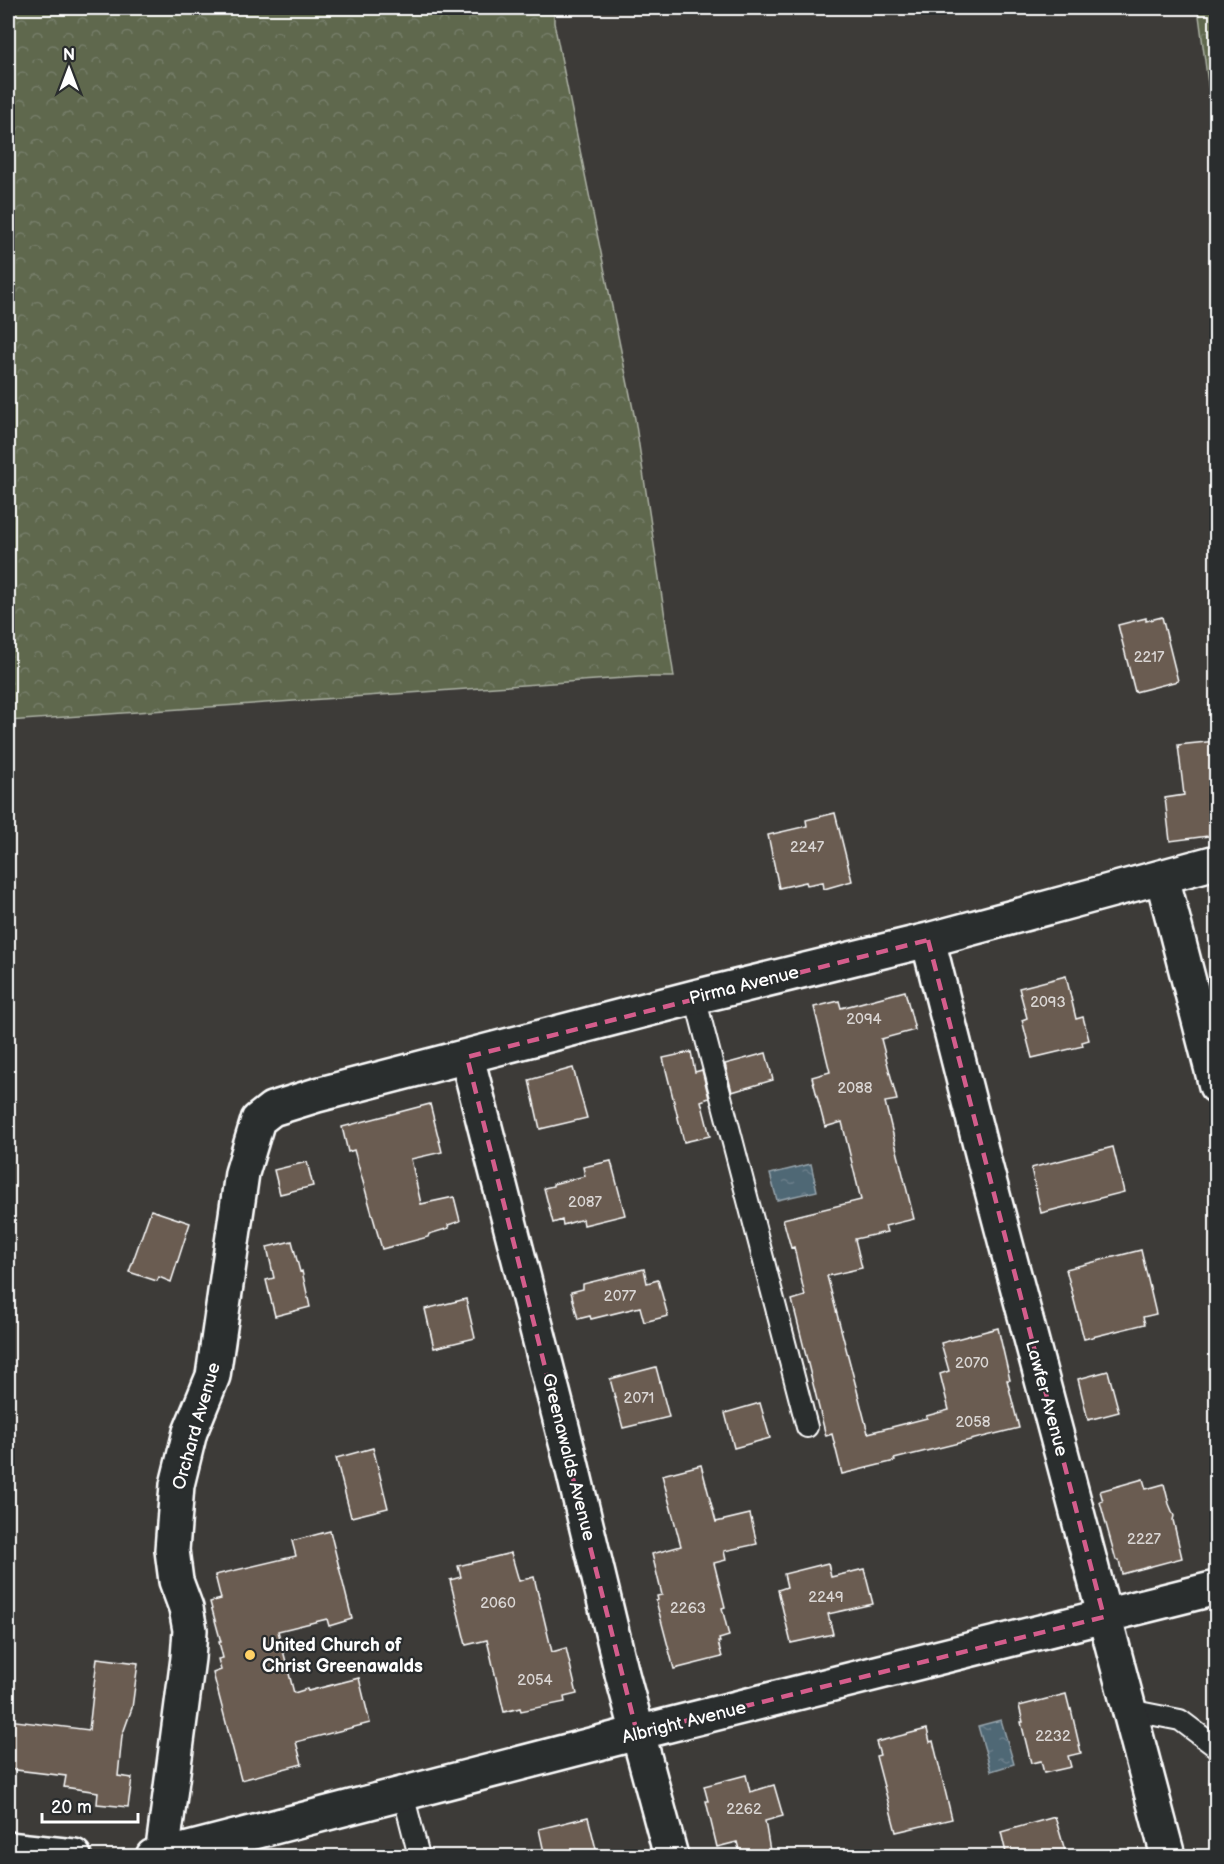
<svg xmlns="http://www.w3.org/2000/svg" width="1224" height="1864" viewBox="0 0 1224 1864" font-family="'Balsamiq Sans',sans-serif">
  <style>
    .forest { fill: url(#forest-crowns); stroke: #aeb3a6; stroke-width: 1.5 }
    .water { fill: url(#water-ripples); stroke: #96a4ac; stroke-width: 1.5 }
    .building { fill: #6a5c51; stroke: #fff; stroke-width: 1.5 }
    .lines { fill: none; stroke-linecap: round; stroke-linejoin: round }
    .lane-casing { stroke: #fff; stroke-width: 24 }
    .street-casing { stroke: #fff; stroke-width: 38 }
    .lane { stroke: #2a2d2e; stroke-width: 20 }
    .street { stroke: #2a2d2e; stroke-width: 33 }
    .marked { fill: none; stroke: #d45d8c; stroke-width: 4.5; stroke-dasharray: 12 8; stroke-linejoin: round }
    .poi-dot { fill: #ffd166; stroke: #2a2d2e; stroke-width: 2 }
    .labels { text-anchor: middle; stroke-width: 4.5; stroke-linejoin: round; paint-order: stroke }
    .number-label { font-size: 15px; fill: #dad6d4 }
    .street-label { font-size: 18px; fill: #fff; stroke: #2a2d2e }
    .poi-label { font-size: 18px; font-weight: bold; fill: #fff; stroke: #2a2d2e; text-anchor: start }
  </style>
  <defs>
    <pattern id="forest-crowns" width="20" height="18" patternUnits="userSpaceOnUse" patternTransform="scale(1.5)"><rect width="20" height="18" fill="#5e674e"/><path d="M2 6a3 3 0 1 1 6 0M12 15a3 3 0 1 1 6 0" fill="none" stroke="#767e69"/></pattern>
    <pattern id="water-ripples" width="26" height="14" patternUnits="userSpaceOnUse" patternTransform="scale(1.5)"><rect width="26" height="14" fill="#506775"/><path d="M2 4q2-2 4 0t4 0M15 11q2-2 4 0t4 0" fill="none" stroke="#6a7e8a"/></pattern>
  </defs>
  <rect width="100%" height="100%" fill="#3d3b38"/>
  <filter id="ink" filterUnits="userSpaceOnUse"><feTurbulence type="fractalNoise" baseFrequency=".0167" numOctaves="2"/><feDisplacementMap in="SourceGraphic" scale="12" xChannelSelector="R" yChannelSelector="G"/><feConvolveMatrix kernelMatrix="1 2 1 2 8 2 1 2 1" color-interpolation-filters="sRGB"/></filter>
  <g filter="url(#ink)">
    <path class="forest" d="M8,8h546v15l81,396 39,258h-35l-631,44z
      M1198,8h18v136z"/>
    <path class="water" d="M811,1164l6,27 -40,9 -7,-26z
      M1001,1720l13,44 -23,7 -13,-45z"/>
    <path class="building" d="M1162,617l16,64 -43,11 -17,-67 28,-7v3z
      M1216,741v94l-46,6 -5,-43 19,-3 -6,-50z
      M835,813l17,68 -28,8 -1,-7 -16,3 -1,-3 -27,6 -11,-53 39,-9 -1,-6z
      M1066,976l10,43 7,-2 6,23 -7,2 1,4 -51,12 -10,-38 5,-2 -8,-30z
      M905,991l10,39 -34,9 16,61 -12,2 29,117 -29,7 2,6 -32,7 7,29 -35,8 26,99 15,58 59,-15 -1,-2 23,-6 -9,-36 9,-3 -8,-28 57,-15 12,52h-3l12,48 -125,31 1,2 -53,13 -10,-40 -6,2 -34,-136 13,-4 -11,-49 -3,1 -8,-29 78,-19 -19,-78 -17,5 -13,-50 18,-5 -16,-65 25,-6 2,7z
      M691,1052l4,20 7,-2 7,28 -8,3 9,35 -26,6 -21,-84z
      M766,1053l7,27 -41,12 -7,-28z
      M573,1068l14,50 -47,11 -11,-49z
      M430,1104l12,48 -31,7 10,45 33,-7 6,24 -12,4 1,3 -20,6 -1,3 -46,12 -28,-99 -6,2 -6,-25z
      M1113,1147l11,45 -83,21 -10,-45z
      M611,1161l14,54 -41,10 -1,-6 -20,6 -1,-5 -9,3 -9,-35 9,-2v-2l32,-8 -2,-9z
      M307,1162l6,24 -33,8 -6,-24z
      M151,1210l39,13 -19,59 -12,-5 -2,4 -28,-9z
      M292,1241l8,31 2,-1 8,36 -35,9 -9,-36 8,-2 -7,-31z
      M1141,1250l15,64 -13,3 2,7 -61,15 -18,-70z
      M644,1269l3,14 11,-3 10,36 -24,6 -4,-15 -49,12 -1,-3 -12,3 -7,-27 12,-3v-5z
      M466,1299l9,39 -41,10 -9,-39z
      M656,1367l13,50 -46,11 -13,-49z
      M1108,1371l11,41 -31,8 -10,-41z
      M760,1403l10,35 -36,10 -9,-35z
      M373,1448l15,60 -37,9 -15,-59z
      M701,1465l15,57 34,-8 7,30 -33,7 2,9 -12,3 11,44 -3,1 7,28 -10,3 1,3h-2l4,15 -48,12 -18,-68 2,-1 -1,-4 5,-1 -10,-41 29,-8 -19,-71z
      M1143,1479l3,10 18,-5 5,20 5,12 -1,4 9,38 -60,16 -3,-14h-3l-16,-58 3,-1 -3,-10z
      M330,1531l22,88 -23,7 -2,-7 -49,12 16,62 13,-4 1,2 51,-13 11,45 -74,19 6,22 -61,16 -28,-107 8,-3 -3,-11 5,-1 -4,-16h2l-11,-40 11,-3 -6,-24 81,-19 -4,-15z
      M511,1553l8,28 15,-4 18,75 14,-4 11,46 -13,3 1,5 -44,9 -1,-3 -16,4 -17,-72 -21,5 -16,-65 11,-3 -3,-11z
      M828,1563l3,14 33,-8 9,35 -45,10 5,20 -42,9 -13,-53 9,-3 -3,-13z
      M97,1658l41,5 -6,45 -10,28 -4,40 14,2 -4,29 -31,-3 1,-12 -34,-5 2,-11 -58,-7v-49l81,10z
      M1066,1694l4,16 1,-1 10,44 -13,3 3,11 -27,6 -3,-12 -10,2 -10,-41h2l-4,-16z
      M927,1729l3,13 3,-1 19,78 -56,13 -20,-76 4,-1 -4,-13z
      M746,1775l4,17 24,-7 9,31 -18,5 6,36h-30l-4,-15 -20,5 -11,-46h2l-4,-15z
      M588,1817l9,36 -14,4h-38l-6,-28z
      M1055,1817l12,40h-60l-6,-25z"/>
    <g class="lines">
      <g class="lane-casing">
        <path id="lane" d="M695,997l112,430
          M1129,1710l51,10 36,27
          M403,1794l16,62"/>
      </g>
      <g class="street-casing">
        <path id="street" d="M1162,877l54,209
          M928,940l55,217 185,699
          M467,1057l104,405 51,212 49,182
          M8,1849l66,7
          M153,1856h9l475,-123 579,-145
          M162,1856l26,-198 2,-28 -4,-22 -10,-27 -4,-31 5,-65 13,-53 23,-56 29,-203 16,-53 14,-11 45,-14 378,-98 233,-57 288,-78"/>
      </g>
      <use href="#lane" class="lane"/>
      <use href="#street" class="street"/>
    </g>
  </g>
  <path class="marked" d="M928,940l176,677 -467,116 -170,-676z"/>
  <circle class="poi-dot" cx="250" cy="1655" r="6"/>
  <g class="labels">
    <g class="number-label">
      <text x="1149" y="662">2217</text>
      <text x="807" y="852">2247</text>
      <text x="1048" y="1007">2093</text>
      <text x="864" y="1024">2094</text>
      <text x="855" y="1093">2088</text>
      <text x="585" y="1207">2087</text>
      <text x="620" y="1301">2077</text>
      <text x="972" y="1368">2070</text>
      <text x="639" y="1403">2071</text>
      <text x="973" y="1427">2058</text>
      <text x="1144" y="1544">2227</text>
      <text x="826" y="1602">2249</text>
      <text x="498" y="1608">2060</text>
      <text x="688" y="1613">2263</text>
      <text x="535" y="1685">2054</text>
      <text x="1053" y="1741">2232</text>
      <text x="744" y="1814">2262</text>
    </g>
    <g class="street-label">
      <text transform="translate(744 985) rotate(-14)" y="6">Pirma Avenue</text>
      <text transform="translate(1047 1398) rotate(75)" y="6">Lawfer Avenue</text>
      <text transform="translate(196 1426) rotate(-74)" y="6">Orchard Avenue</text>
      <text transform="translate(569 1457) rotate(76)" y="6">Greenawalds Avenue</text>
      <text transform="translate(684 1722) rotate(-14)" y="6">Albright Avenue</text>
    </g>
    <g class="poi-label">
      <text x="262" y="1651">United Church of<tspan x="262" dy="21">Christ Greenawalds</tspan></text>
    </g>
  </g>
  <rect width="1224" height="1864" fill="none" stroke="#2a2d2e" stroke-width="30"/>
  <rect x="15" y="15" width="1194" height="1834" fill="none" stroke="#fff" stroke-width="2" filter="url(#ink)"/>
  <g transform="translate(69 69)" stroke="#2a2d2e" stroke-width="4.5" paint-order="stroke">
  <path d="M0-4.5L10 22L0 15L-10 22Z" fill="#ffffff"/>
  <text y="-9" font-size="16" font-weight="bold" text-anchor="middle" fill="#ffffff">N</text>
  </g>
  <path d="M42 1813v9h96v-9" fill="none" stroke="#ffffff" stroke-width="3"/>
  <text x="51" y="1813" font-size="18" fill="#ffffff" stroke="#2a2d2e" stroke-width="4.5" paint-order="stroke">20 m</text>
</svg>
